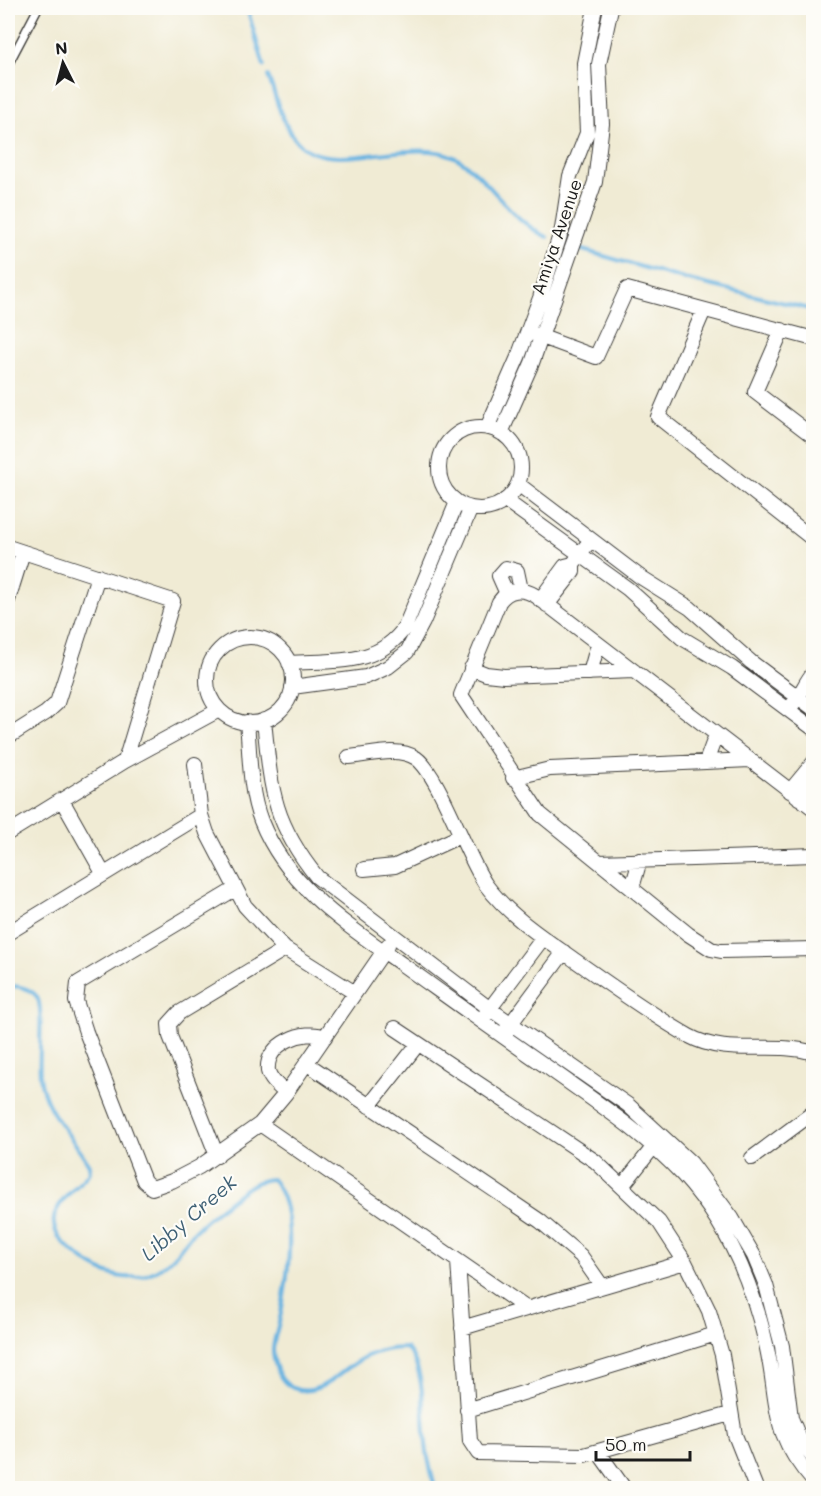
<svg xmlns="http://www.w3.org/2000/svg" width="821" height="1496" viewBox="0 0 821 1496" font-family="Mali,sans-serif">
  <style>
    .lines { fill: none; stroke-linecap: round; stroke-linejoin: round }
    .stream { stroke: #68b3e1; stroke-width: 4 }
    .service-casing { stroke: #3c3b38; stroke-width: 10 }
    .minor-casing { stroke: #3c3b38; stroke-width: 16 }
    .service { stroke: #fff; stroke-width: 7 }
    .minor { stroke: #fff; stroke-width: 14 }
    .labels { text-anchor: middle; stroke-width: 4.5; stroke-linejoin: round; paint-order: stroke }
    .street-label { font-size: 18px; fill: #1c1c1c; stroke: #fdfcf7 }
    .water-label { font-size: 20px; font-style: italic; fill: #3e6075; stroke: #fdfcf7 }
  </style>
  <rect width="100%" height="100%" fill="#fdfcf7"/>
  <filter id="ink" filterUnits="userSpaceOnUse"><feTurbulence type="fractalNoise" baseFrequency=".0167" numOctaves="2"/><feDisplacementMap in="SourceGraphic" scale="12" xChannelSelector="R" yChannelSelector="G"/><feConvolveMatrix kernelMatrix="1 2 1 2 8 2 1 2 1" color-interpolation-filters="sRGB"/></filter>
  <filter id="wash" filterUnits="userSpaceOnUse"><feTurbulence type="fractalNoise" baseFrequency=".008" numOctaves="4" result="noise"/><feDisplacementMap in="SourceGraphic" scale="24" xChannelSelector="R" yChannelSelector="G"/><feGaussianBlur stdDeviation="1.35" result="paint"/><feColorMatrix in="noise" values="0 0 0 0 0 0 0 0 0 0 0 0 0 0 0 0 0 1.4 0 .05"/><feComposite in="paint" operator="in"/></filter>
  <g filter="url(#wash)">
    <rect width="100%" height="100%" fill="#f0ebd4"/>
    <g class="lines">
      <path class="stream" d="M247,8l17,58
        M268,76c8,20 13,46 27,63 31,41 114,-4 159,18 34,17 52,61 93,80
        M579,249l101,29 134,32
        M8,987c9,-2 23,1 29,10 7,11 1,62 3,79 4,37 32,58 49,89l1,7c-11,13 -29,26 -35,42 -5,15 5,26 15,35 33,29 70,43 104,7 6,-6 11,-14 17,-21 12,-14 27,-25 41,-36 13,-10 23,-19 40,-20 27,30 16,98 9,134 -2,12 -7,24 -8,36 0,14 6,33 20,39 25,11 46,-16 65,-27 14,-9 31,-13 48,-13 21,19 16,76 21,104 2,12 5,24 8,36"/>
    </g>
  </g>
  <g filter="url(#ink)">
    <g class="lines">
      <g class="service-casing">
        <path id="service" d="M8,65l30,-57"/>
      </g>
      <g class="minor-casing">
        <path id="minor" d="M704,310l-46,107 156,123
          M782,330l-27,62 59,45
          M534,334l62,23 31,-68 187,50
          M439 468a41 41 0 1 1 82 0a41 41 0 1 1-82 0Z
          M487,428l31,-71 22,-59 22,-69 8,-53 17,-43 -3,-70 11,-55
          M501,433l31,-70 63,-181 7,-58 -3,-60 12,-56
          M518,484l121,92 51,32 61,54 63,47
          M505,500l123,89 54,49 50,30 82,61
          M8,547l165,54 -48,160
          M507,594l-8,-18 7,-8 11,3 4,19
          M8,600l15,-48
          M540,600l25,-34 8,-2 13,-18
          M547,605l26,-33v-8
          M207 680a43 43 0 1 1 86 0a43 43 0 1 1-86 0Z
          M289,663c43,-3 89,4 116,-36l52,-125
          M471,668l15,6 18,2 130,-5
          M590,673l8,-29
          M292,687l74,-10 22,-10 19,-15 16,-30 48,-114
          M793,704c9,-11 12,-22 21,-32
          M264,720c7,69 8,101 53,157l173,132 138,96 63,58 41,55 22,38 12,29 16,61 9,72 11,26 12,15
          M247,722c3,32 2,69 14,99 27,67 86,104 142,144 49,35 97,70 147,104 46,33 94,64 133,106 43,47 69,107 83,169 14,61 2,86 48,138
          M8,737l38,-24 11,-10 41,-127
          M349,757c21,-2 49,-11 67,1 23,16 50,98 70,127 23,31 59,54 90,76 37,26 74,53 113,75 40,22 83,4 125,17
          M706,762l10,-27
          M195,764l6,51 6,18 38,73 40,43 70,44
          M513,778l37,-9 200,-9
          M790,791l24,-29
          M799,798l15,-18
          M63,802l40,71
          M814,809l-278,-213c-14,-8 -27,-8 -37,6l-38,93 79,119 148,120 23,15 10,2 93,-2
          M8,833l117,-72 94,-51
          M599,862l215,-7
          M364,869l31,-3 65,-30
          M632,888l8,-28
          M235,889l-157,94 -2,18 10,31 58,149 8,7 20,-7 27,-14 61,-43 26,-31 102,-148
          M8,933l193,-118
          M485,1015l58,-77
          M395,1028l200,133 64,61 26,40 24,49 13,44 13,80 21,53
          M506,1030l58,-78
          M306,1063l234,158 41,35 21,30
          M286,1093c-7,-6 -16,-13 -18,-22 -3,-28 37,-43 57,-34
          M369,1106l49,-62
          M260,1124l266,184
          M217,1156l-47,-120 -1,-12 10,-11 106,-64
          M752,1158l62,-46
          M623,1185l36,-45
          M458,1261l12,180 8,12 106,2 146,-41
          M462,1328l223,-66
          M467,1410l249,-76
          M599,1453l25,35"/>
      </g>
      <use href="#service" class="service"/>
      <use href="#minor" class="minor"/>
    </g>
  </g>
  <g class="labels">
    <g class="street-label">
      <text transform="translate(557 237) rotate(-71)" y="6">Amiya Avenue</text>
    </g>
    <g class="water-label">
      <text transform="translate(189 1218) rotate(-41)" y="7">Libby Creek</text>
    </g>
  </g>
  <rect width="821" height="1496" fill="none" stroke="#fdfcf7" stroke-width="30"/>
  <g transform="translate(63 63) rotate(354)" stroke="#fdfcf7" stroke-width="4.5" paint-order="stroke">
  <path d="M0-4.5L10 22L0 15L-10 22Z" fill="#1c1c1c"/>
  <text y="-9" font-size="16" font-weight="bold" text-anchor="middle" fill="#1c1c1c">N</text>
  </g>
  <path d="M596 1451v9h94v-9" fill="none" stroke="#1c1c1c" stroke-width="3"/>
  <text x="605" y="1451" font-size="18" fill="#1c1c1c" stroke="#fdfcf7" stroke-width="4.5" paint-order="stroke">50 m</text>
</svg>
